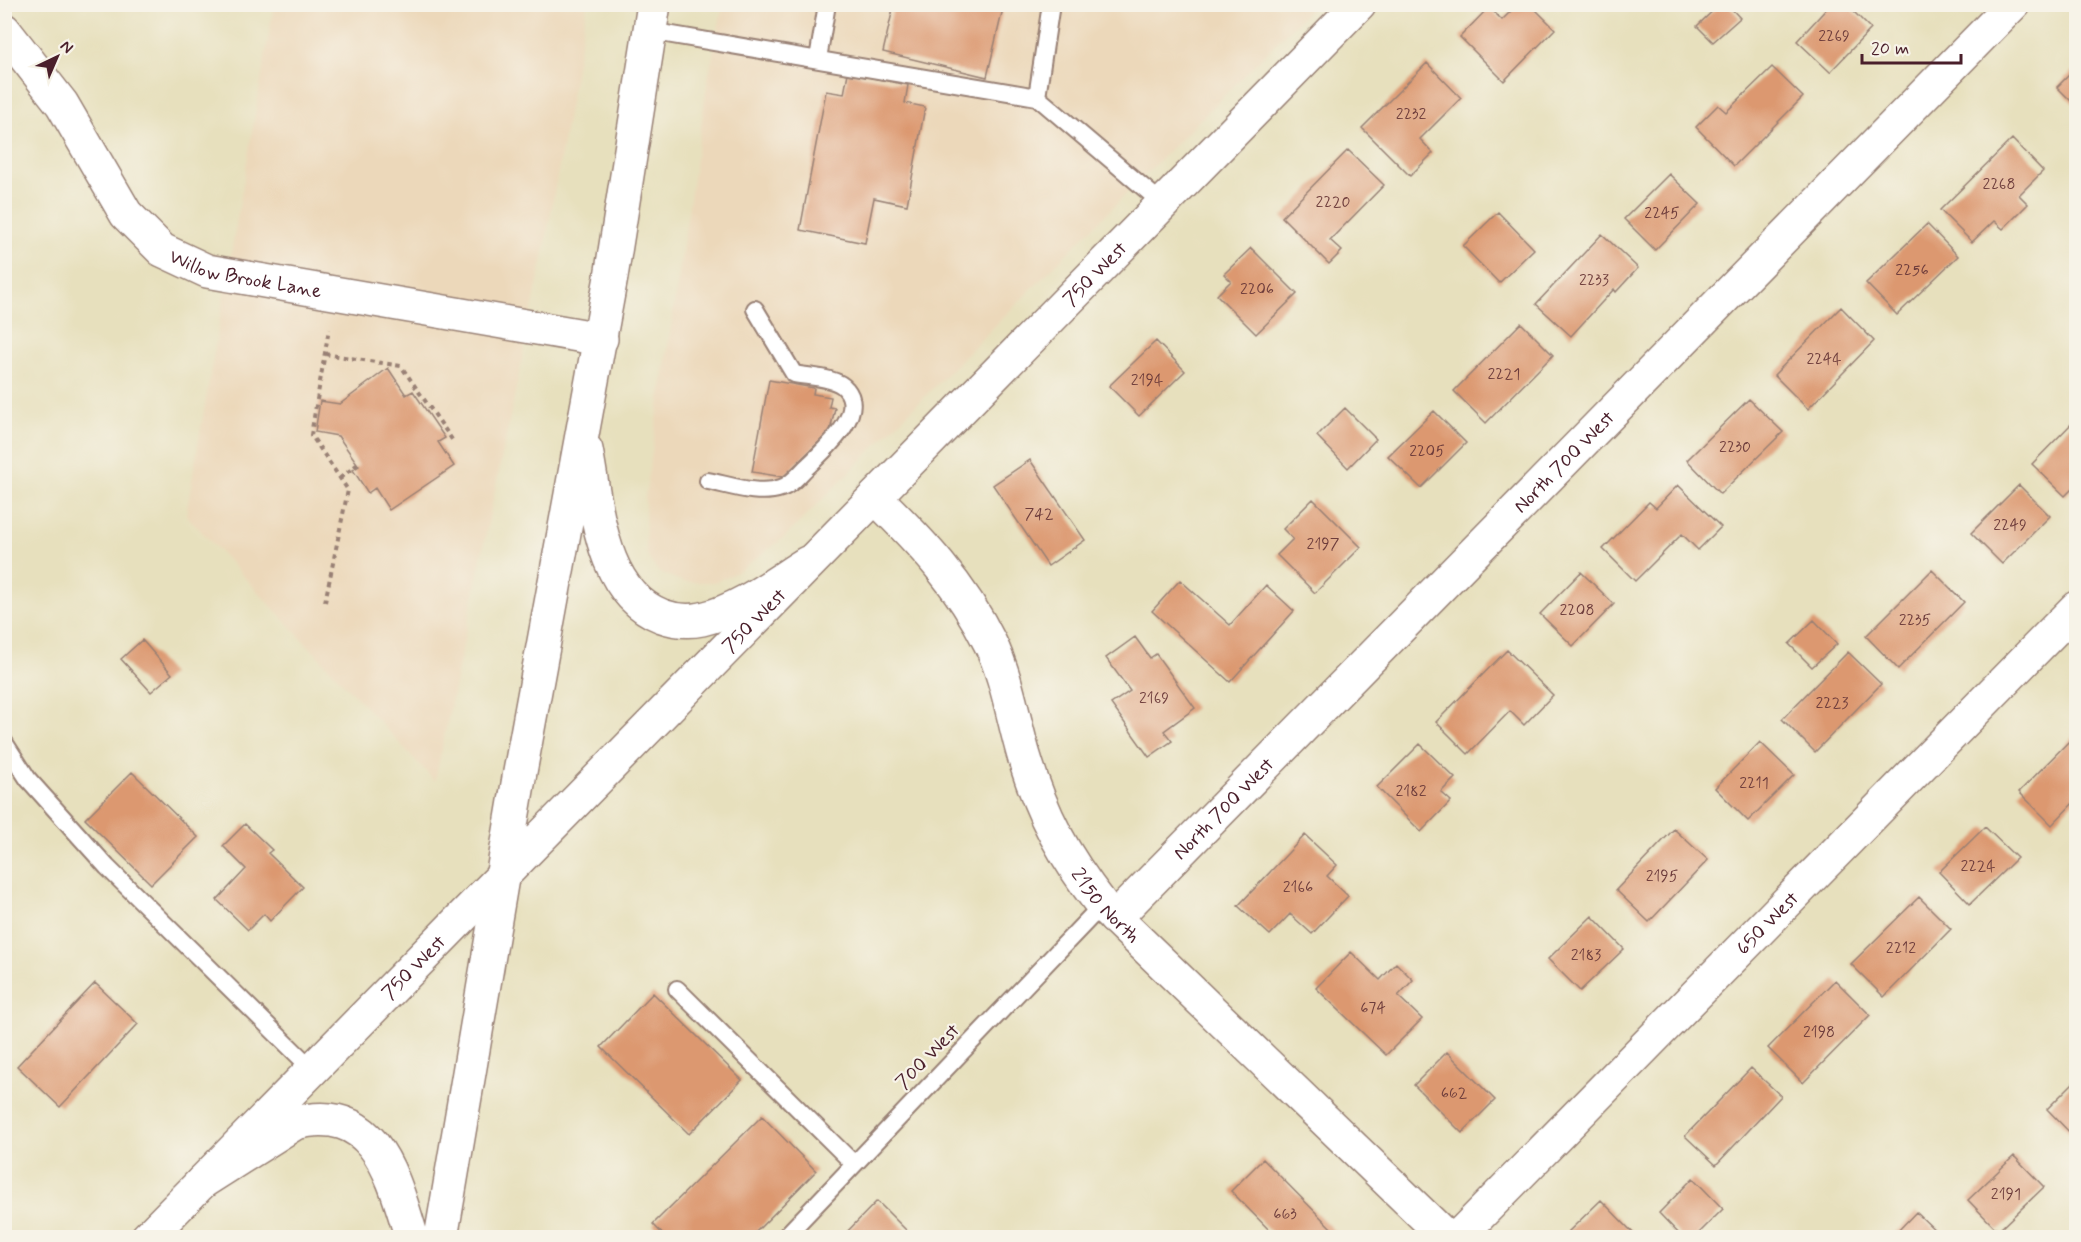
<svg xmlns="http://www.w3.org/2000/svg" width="2081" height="1242" viewBox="0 0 2081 1242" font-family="Mynerve,sans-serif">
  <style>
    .built { fill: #ecd8ba }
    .building { fill: #dc9870 }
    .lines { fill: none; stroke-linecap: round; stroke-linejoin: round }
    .lane-casing { stroke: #988074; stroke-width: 20 }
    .street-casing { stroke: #988074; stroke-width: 36 }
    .secondary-casing { stroke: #988074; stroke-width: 36 }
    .primary-casing { stroke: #988074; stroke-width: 36 }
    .path { stroke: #988074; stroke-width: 4; stroke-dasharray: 4.5 4.5; stroke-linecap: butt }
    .lane { stroke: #fff; stroke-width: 16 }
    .street { stroke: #fff; stroke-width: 33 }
    .secondary { stroke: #fff; stroke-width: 33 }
    .primary { stroke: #fff; stroke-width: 33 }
    .labels { text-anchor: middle; stroke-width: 4.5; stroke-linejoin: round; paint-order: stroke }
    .number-label { font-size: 16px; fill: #6e3d3c }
    .street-label { font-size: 20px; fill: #4a1f2b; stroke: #f7f3e8 }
  </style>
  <rect width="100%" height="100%" fill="#f7f3e8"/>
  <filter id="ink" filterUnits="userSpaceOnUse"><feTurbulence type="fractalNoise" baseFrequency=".0167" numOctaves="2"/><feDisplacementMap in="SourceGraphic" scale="12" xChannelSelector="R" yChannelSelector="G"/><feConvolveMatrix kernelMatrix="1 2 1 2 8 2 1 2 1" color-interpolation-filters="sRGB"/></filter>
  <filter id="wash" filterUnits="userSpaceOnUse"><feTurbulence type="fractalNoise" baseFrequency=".008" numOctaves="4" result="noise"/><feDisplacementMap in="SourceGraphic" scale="24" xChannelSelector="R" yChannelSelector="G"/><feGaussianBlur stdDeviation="1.35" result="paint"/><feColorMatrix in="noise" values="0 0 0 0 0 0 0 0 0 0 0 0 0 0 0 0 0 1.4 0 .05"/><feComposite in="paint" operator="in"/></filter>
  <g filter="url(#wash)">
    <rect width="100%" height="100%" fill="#e7e0bd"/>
    <path class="built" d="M274,5h313l-43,247 -109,529 -249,-266z
      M723,5h591l-529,532 -46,34 -15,7 -9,4h-31l-25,-10 -10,-12 -3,-12 -1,-49 63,-420z"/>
    <g id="blocks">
      <path class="building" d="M894,4h110l-17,73 -104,-25z
        M1518,4h12l25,25 -51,52 -44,-44 29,-30 13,13z
        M1720,4h7l13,14 -27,24 -16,-16z
        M1831,4h15l25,25 -41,43 -33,-31z
        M1427,63l34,35 -41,41 13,14 -23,23 -48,-48z
        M1772,67l31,30 -69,69 -38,-39 22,-22 8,7z
        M2076,68v38l-19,-19z
        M848,73l60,12 -3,18 20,4 -18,98 -33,-7 -9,45 -65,-13 26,-139 18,3z
        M2012,139l31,32 -24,24 9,9 -25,25 -9,-8 -22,21 -32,-32z
        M1348,150l36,35 -54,55 12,11 -13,13 -47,-47z
        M1669,174l31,30 -45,46 -31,-31z
        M1498,212l36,37 -35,34 -36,-37z
        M1927,224l31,32 -61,59 -31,-32z
        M1602,234l36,34 -22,24 -2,-3 -43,47 -35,-32z
        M1251,248l46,46 -41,40 -39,-39 14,-14 -7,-7z
        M1841,307l33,34 -66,68 -34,-34z
        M1521,323l32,32 -67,68 -32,-32z
        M1156,341l29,30 -46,45 -30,-30z
        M388,368l18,27 7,-4 32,47 -7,4 16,24 -65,44 -14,-22 -7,5 -15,-23 6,-4 -21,-30 -23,-4 5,-31 20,3z
        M769,380l45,8 -1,6 18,3 -2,10 6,1 -5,23 -47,46 -31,-5z
        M1749,399l34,33 -63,62 -33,-34z
        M1345,408l31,31 -28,29 -31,-32z
        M1434,411l32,32 -45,45 -33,-32z
        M2076,419v66l-11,11 -33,-32z
        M1030,460l55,80 -37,26 -55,-81z
        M1678,485l43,42 -23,23 -16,-16 -47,47 -32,-32 46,-47 7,6z
        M2019,485l31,31 -48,48 -31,-31z
        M1313,499l48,48 -46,46 -38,-38 16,-16 -10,-10z
        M1932,570l32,32 -66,67 -32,-33z
        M1581,572l33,32 -41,42 -33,-32z
        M1180,580l50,45 36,-40 28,26 -64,71 -78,-71z
        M1814,620l23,24 -25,23 -23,-23z
        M1135,637l15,21 6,-4 39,54 -31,23 8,10 -23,16 -38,-53 19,-13 -24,-33z
        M142,640l30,34 -21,18 -30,-33z
        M1507,650l46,45 -29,30 -14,-14 -42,43 -32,-32z
        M1848,652l33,32 -66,68 -33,-33z
        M2076,734v66l-24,25 -33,-33z
        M1760,742l34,33 -46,46 -33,-33z
        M1420,744l35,34 -14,14 10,9 -30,31 -44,-45z
        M132,772l66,65 -47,47 -66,-65z
        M245,824l27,26 -4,3 35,34 -33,34 -6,-7 -16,16 -31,-30 29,-31 -23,-23z
        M1985,827l32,31 -47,46 -31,-32z
        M1674,829l34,31 -59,62 -33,-32z
        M1305,835l32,30 -10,11 21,20 -36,38 -22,-20 -20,21 -32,-29z
        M1919,897l32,32 -67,68 -33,-33z
        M1592,916l32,33 -44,42 -32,-32z
        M1351,952l29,28 16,-17 17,17 -15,16 24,23 -36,36 -70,-67z
        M1835,980l35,35 -67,68 -35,-35z
        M95,983l43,41 -78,83 -43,-41z
        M653,993l89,87 -53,54 -88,-87z
        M1447,1052l48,48 -33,33 -48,-48z
        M1751,1068l30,28 -65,69 -31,-29z
        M2076,1080v59l-29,-30z
        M762,1116l54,55 -66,67h-84l-13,-14z
        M2014,1156l30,31 -46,44 -30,-31z
        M1263,1159l75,76 -3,3h-58l-46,-47z
        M1693,1178l30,31 -29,29h-11l-24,-25z
        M1601,1200l37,38h-64l-6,-6z
        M877,1201l37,37h-73z
        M1916,1212l27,26h-45l-3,-4z"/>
    </g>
  </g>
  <g filter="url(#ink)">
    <use href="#blocks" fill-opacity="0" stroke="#988074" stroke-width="1.5"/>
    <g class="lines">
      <g class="lane-casing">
        <path id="lane" d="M1051,4l-14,93 126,107
          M649,31l388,66
          M818,59l9,-55
          M708,481c21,4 51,15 73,7 11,-3 19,-15 28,-23 15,-15 58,-51 37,-76 -9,-12 -38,-12 -52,-15l-39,-65
          M4,742l24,37 79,88 205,202
          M677,989l177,175
          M784,1238l318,-333"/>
      </g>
      <g class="street-casing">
        <g id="street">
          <path id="s1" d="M4,30l58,74 64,110 36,36 45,21 394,68"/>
          <path id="s2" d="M875,497c46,45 86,87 115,146 17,34 23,76 34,113 18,60 40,100 78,149l345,333"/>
          <path id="s3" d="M1115,918l898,-914"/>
          <path id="s4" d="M1457,1238l619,-630"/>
        </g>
      </g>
      <g class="secondary-casing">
        <g id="secondary">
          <path id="s5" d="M147,1238l1212,-1234"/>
        </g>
      </g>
      <g class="primary-casing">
        <path id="primary" d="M586,450c11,56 14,142 76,166 14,5 26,6 40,3 38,-9 73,-36 105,-56
          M202,1182l93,-59c82,-21 98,55 117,115
          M441,1238l79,-466 91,-495 43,-273"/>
      </g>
      <path class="path" d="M325,354l76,12 52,75
        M340,478l18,-14
        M325,602l23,-112 -37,-55 18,-106"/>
      <use href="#lane" class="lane"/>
      <use href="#street" class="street"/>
      <use href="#secondary" class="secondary"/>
      <use href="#primary" class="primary"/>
    </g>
  </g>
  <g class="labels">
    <g class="number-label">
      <text x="1834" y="41">2269</text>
      <text x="1411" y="119">2232</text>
      <text x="1999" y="189">2268</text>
      <text x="1333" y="207">2220</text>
      <text x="1662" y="218">2245</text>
      <text x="1912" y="275">2256</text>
      <text x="1594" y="285">2233</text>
      <text x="1257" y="294">2206</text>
      <text x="1824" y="364">2244</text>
      <text x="1504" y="379">2221</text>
      <text x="1147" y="385">2194</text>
      <text x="1735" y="452">2230</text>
      <text x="1427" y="456">2205</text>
      <text x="1039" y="519">742</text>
      <text x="2010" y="530">2249</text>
      <text x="1323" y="549">2197</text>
      <text x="1577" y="615">2208</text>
      <text x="1915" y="625">2235</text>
      <text x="1154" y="703">2169</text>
      <text x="1832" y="708">2223</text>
      <text x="1754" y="788">2211</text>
      <text x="1411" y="796">2182</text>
      <text x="1978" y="871">2224</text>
      <text x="1662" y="881">2195</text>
      <text x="1298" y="892">2166</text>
      <text x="1901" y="953">2212</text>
      <text x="1586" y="960">2183</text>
      <text x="1373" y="1013">674</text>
      <text x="1819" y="1037">2198</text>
      <text x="1454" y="1098">662</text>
      <text x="2006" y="1199">2191</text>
      <text x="1285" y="1219">663</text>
    </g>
    <g class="street-label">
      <text dy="7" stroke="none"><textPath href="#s1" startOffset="360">Willow Brook Lane</textPath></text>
      <text dy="7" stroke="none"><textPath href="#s5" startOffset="1352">750 West</textPath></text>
      <text dy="7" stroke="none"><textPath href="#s3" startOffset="640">North 700 West</textPath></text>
      <text dy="7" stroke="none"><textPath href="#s5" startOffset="866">750 West</textPath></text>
      <text dy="7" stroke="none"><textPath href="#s3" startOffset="154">North 700 West</textPath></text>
      <text dy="7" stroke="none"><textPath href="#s2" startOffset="477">2150 North</textPath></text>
      <text dy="7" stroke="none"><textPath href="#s4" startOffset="442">650 West</textPath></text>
      <text dy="7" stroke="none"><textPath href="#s5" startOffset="380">750 West</textPath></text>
      <text transform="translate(927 1056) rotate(-46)" y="7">700 West</text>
    </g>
  </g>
  <rect width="2081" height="1242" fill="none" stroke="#f7f3e8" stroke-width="24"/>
  <g transform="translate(57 57) rotate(44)" stroke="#f7f3e8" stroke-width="4.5" paint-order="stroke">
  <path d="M0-4.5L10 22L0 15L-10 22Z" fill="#4a1f2b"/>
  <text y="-9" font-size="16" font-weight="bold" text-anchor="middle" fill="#4a1f2b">N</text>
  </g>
  <path d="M1862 54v9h99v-9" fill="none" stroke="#4a1f2b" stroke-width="3"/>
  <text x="1871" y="54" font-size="18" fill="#4a1f2b" stroke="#f7f3e8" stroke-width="4.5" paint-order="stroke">20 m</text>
</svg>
